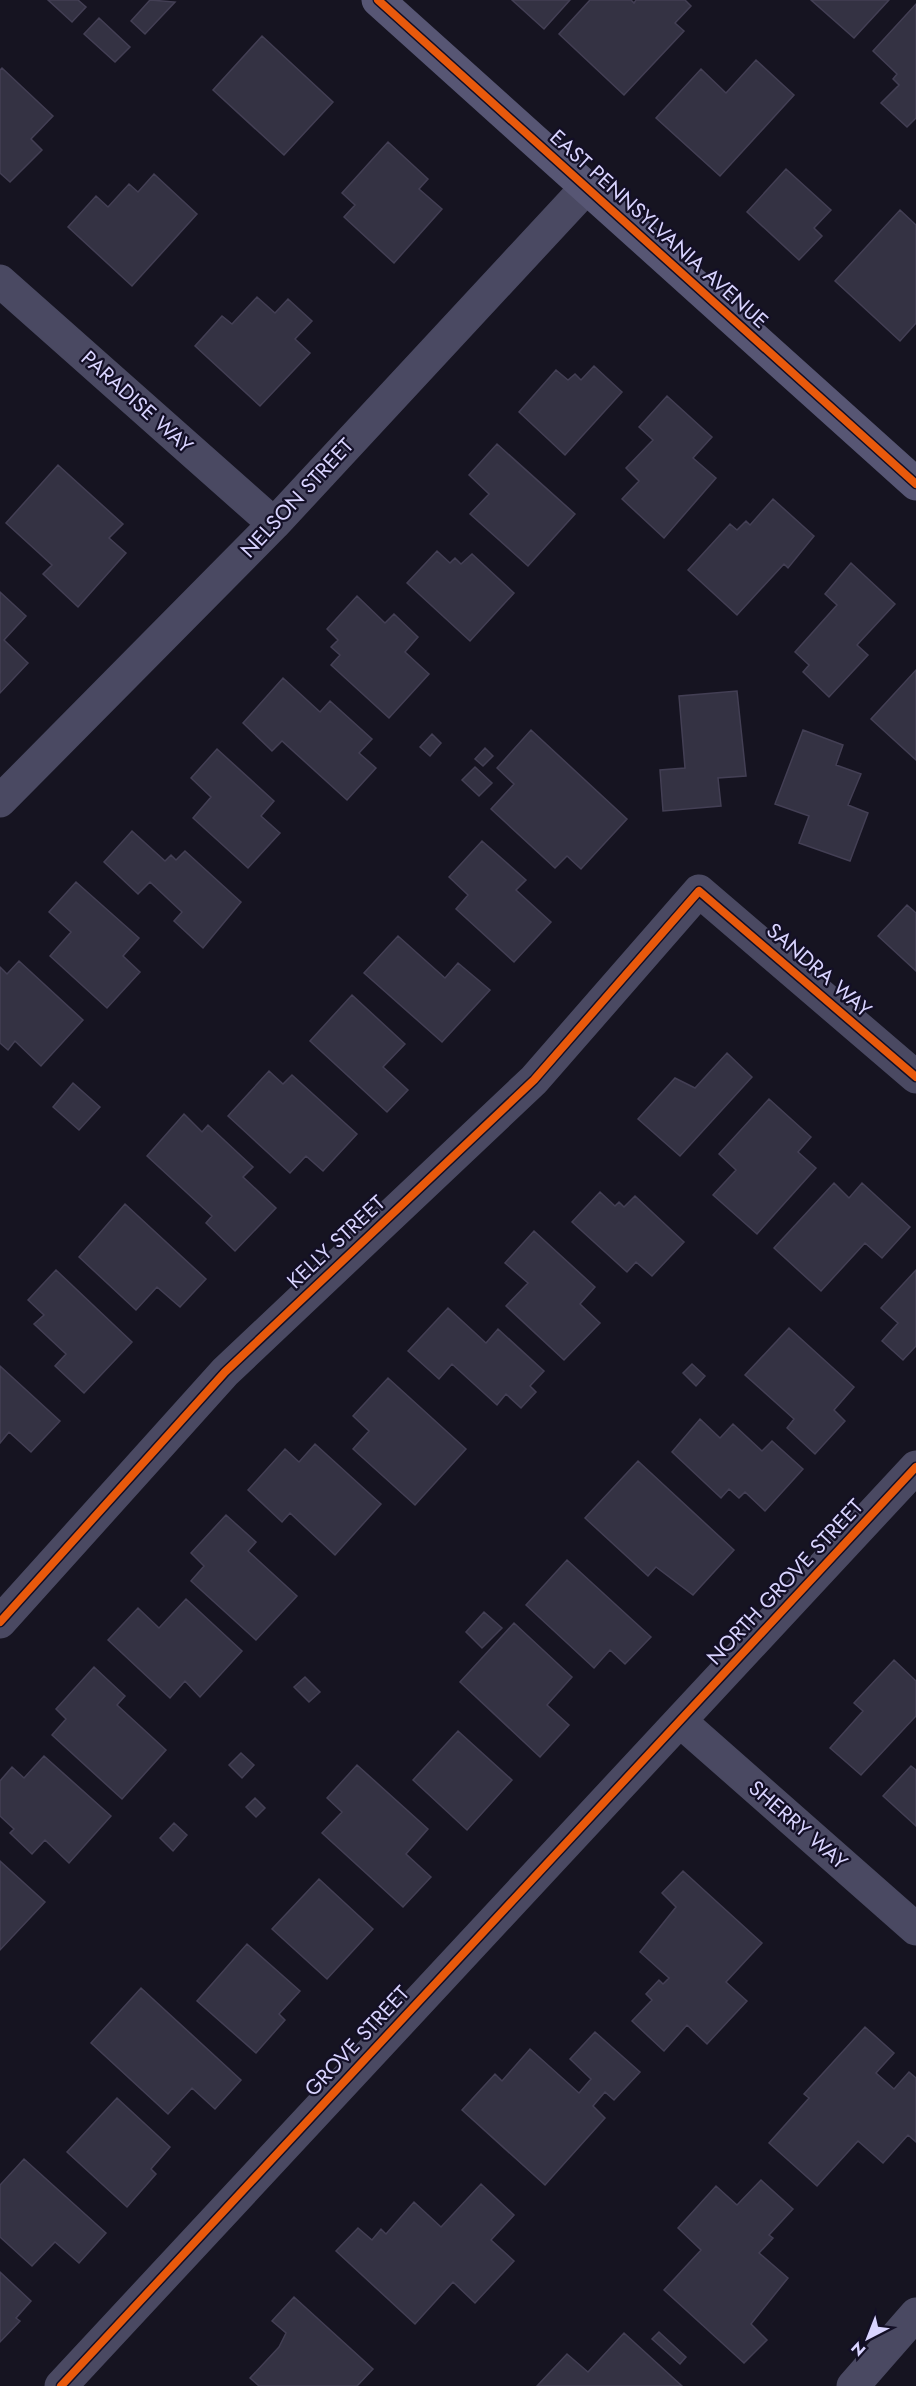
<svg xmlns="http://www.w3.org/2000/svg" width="916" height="2386" viewBox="0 0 916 2386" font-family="Jost,sans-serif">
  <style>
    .building { fill: #343243; stroke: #433f54; stroke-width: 1.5 }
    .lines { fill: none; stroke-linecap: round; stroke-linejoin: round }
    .street { stroke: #4a4962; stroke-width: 33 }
    .secondary { stroke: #575674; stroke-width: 33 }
    .cycleway-casing { stroke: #130f26; stroke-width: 11 }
    .cycleway { stroke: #e8590c; stroke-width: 8 }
    .labels { text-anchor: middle; stroke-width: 4.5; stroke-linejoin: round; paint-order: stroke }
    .street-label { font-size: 21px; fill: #d9d4ff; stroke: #130f26 }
  </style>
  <rect width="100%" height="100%" fill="#161421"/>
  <path class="building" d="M48,0h30l8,7 -14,15z
    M150,0l25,2 -30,32 -14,-13z
    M512,0h58l-26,29z
    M590,0h41l3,3 2,-3h49l6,6 -16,17 9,8 -60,64 -65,-61z
    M811,0h78l-35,38z
    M916,4v114l-9,9 -26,-24 18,-18 -6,-6 4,-5 -24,-23z
    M99,18l31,29 -15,15 -31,-28z
    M262,36l71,66 -49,53 -71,-65z
    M756,60l38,35 -74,81 -64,-58 45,-49 25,24z
    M2,68l51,48 -22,23 11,11 -32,32 -10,-9v-103z
    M388,142l40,37 -9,10 23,20 -48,54 -50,-46 11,-12 -13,-12z
    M786,169l45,41 -17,18 8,8 -23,24 -52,-48z
    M154,174l43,40 -65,72 -64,-59 28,-31 12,11 21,-23 9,8z
    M900,210l16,15v98l-16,18 -65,-60z
    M257,297l18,16 13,-14 24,22 -17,18 15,14 -50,53 -65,-60 27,-30 10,8z
    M594,366l28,26 -57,63 -46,-43 37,-42 12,10 7,-6 6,6z
    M667,396l45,41 -19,21 23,20 -52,60 -42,-39 17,-18 -13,-13 27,-28 -14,-13z
    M497,444l78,70 -47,52 -58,-52 19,-20 -20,-19z
    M58,465l65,59 -14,14 17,15 -48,54 -35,-33 9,-9 -46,-42z
    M773,499l41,37 -26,32 -4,-4 -47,51 -49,-45 42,-46 7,6 9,-9 4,4z
    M437,551l13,12 5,-5 6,6 11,-10 42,39 -44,48 -63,-58z
    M851,563l44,41 -38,41 11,10 -39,42 -26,-25 6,-7 -14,-13 42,-47 -12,-11z
    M0,592l26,24 -22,24 24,23 -28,30z
    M357,596l28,27 9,-9 24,23 -13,15 24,22 -40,44 -58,-53 9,-10 -9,-8 7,-7 -11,-11z
    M916,670v90l-45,-41z
    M283,678l37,34 10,-11 42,38 -13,14 17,15 -29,32 -65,-59 -10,10 -29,-28z
    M737,691l9,85 -28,2 3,28 -58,5 -3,-41 25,-2 -6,-72z
    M531,730l96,89 -46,50 -14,-13 -12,12 -64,-59 23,-25 -17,-16z
    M803,730l40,15 -7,20 25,9 -13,31 20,8 -18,48 -51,-18 10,-27 -34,-12z
    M432,734l9,9 -11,13 -10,-9z
    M485,748l8,8 -10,10 -8,-7z
    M217,749l57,52 -13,15 19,17 -32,35 -55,-50 18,-21 -20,-19z
    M475,767l17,16 -13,13 -17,-16z
    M132,831l33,30 6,-6 5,5 9,-9 56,51 -38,46 -29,-27 8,-9 -32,-30 -12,12 -34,-32z
    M482,841l44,39 -10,10 35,32 -37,40 -58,-53 12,-14 -19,-18z
    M76,882l63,56 -16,18 17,16 -33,36 -57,-52 21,-24 -22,-20z
    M907,905l9,8v58l-38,-35z
    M398,936l47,42 13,-15 32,27 -48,52 -78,-69z
    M19,961l64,59 -42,46 -26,-25 -7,9 -8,-7v-76l7,7z
    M352,995l53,49 -22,23 25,23 -21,22 -77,-71z
    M727,1053l25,24 -72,79 -42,-37 37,-41 20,10z
    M269,1071l14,13 9,-9 65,59 -34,37 -17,-15 -16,17 -62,-57z
    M73,1083l27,24 -21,23 -26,-23z
    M769,1099l42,38 -13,15 18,16 -59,66 -44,-39 23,-25 -17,-16z
    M184,1114l18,18 6,-7 45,42 -10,10 33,31 -41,43 -29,-28 6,-7 -65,-60z
    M834,1183l15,15 13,-15 48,44 -28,31 -17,-15 -44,48 -47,-43z
    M600,1192l15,14 4,-4 5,5 11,-11 49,46 -32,34 -16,-14 -9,10 -55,-50z
    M125,1204l81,75 -26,28 -23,-20 -21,23 -57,-53z
    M534,1231l61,56 -15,17 20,19 -36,37 -58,-54 22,-23 -23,-20z
    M56,1270l76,72 -48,51 -29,-27 11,-12 -32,-30 10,-9 -16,-15z
    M916,1270v76l-13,14 -21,-19 16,-18 -17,-15z
    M448,1308l38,35 12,-14 46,42 -14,15 6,6 -15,16 -15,-14 -9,11 -45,-41 -13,15 -31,-28z
    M789,1328l65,59 -20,23 11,11 -30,33 -28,-26 7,-9 -49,-44z
    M692,1364l13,12 -9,10 -13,-13z
    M0,1366l60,55 -29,31 -22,-20 -9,11z
    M388,1378l78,71 -51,56 -62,-56 16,-18 -16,-15z
    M700,1419l20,19 13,-14 29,27 10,-10 31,28 -38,42 -20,-19 -6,6 -10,-9 -8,9 -49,-46z
    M315,1444l66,60 -46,51 -45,-42 -8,9 -34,-32 37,-41 14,13z
    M638,1461l96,89 -41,45 -37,-28 -8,9 -63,-58z
    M226,1515l30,27 -8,9 49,45 -41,44 -65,-59 13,-15 -13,-13z
    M567,1560l84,77 -26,27 -15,-14 -16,18 -68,-63z
    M186,1599l56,52 -42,46 -15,-16 -15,17 -62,-58 30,-32 21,20z
    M484,1612l18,16 -20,20 -16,-16z
    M514,1623l58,54 -25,28 22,20 -29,32 -80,-75z
    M894,1660l22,21v35l-55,59 -31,-27 33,-37 -9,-8z
    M94,1667l31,29 -8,9 49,45 -44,49 -70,-64 14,-16 -10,-10z
    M305,1677l15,15 -11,10 -15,-15z
    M458,1731l54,49 -45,50 -54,-50z
    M241,1753l13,12 -12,13 -13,-13z
    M44,1756l67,60 -42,47 -24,-23 -13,14 -22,-21 4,-4 -14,-13v-35l12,-14 12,11z
    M357,1765l71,64 -22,25 25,23 -28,30 -81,-74 20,-21 -15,-14z
    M911,1766l5,4v56l-33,-30z
    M255,1798l10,10 -9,9 -10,-10z
    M174,1823l13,12 -14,16 -13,-13z
    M0,1861l45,41 -45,48z
    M683,1871l79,72 -36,39 21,19 -40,43 -20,-19 -23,26 -32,-30 20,-21 -6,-6 13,-14 4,4 6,-6 -29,-26 36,-45 -14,-14z
    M319,1879l54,50 -46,50 -55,-50z
    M247,1944l53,47 -21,23 6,6 -29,33 -59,-52z
    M141,1988l100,92 -26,29 -23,-21 -24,26 -77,-71z
    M865,2027l29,26 -18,20 18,16 15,-17 7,6v64l-8,-7 -25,28 -25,-22 -41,45 -48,-43 40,-45 -5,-4z
    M595,2032l45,40 -26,28 -9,-8 -12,14 12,12 -60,67 -83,-75 33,-36 7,7 28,-32 49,44 12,-14 -21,-20z
    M117,2098l53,49 -19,22 5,5 -29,33 -60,-55z
    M24,2159l82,74 -27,30 -24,-21 -23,24 -32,-29v-52z
    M761,2180l32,29 -24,26 4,3 -14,15 29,25 -37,46 16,16 -23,23 -80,-73 37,-40 -23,-22 38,-42 21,19z
    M481,2184l33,31 -23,25 23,21 -39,42 -22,-21 -38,42 -79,-73 22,-23 14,12 9,-11 5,5 28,-32 27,25z
    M0,2272l31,29 -15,17 4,3 -20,21z
    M294,2297l79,72 -16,17h-98l-9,-8 29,-31 7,-14 -14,-12z
    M659,2332l27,25 -6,7 -28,-25z
    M624,2333l58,53h-145l30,-32 21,18z"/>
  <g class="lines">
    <path class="street" d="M0,281l274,243
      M0,801l274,-277 312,-336
      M0,1622l225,-250 309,-292 165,-189 217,186
      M680,1721l236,208
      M61,2386l855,-919
      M853,2386l63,-72"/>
    <path class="secondary" d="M378,0l538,484"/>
    <g class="cycleway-casing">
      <path id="cycleway" d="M378,0l538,484
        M0,1622l225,-250 309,-292 165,-189 217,186
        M61,2386l855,-919"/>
    </g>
    <use href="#cycleway" class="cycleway"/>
  </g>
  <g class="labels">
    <g class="street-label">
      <text transform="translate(659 229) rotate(42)" y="7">EAST PENNSYLVANIA AVENUE</text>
      <text transform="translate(137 402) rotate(42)" y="7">PARADISE WAY</text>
      <text transform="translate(297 498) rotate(-47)" y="7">NELSON STREET</text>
      <text transform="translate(819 970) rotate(41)" y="7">SANDRA WAY</text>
      <text transform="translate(336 1242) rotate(-43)" y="7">KELLY STREET</text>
      <text transform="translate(785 1582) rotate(-47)" y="7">NORTH GROVE STREET</text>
      <text transform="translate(798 1825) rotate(41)" y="7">SHERRY WAY</text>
      <text transform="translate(357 2041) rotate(-47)" y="7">GROVE STREET</text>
    </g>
  </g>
  <g transform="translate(868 2338) rotate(222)" stroke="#130f26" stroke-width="4.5" paint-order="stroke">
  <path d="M0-4.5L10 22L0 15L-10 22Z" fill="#d9d4ff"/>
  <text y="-9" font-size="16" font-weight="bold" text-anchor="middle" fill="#d9d4ff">N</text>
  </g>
</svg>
